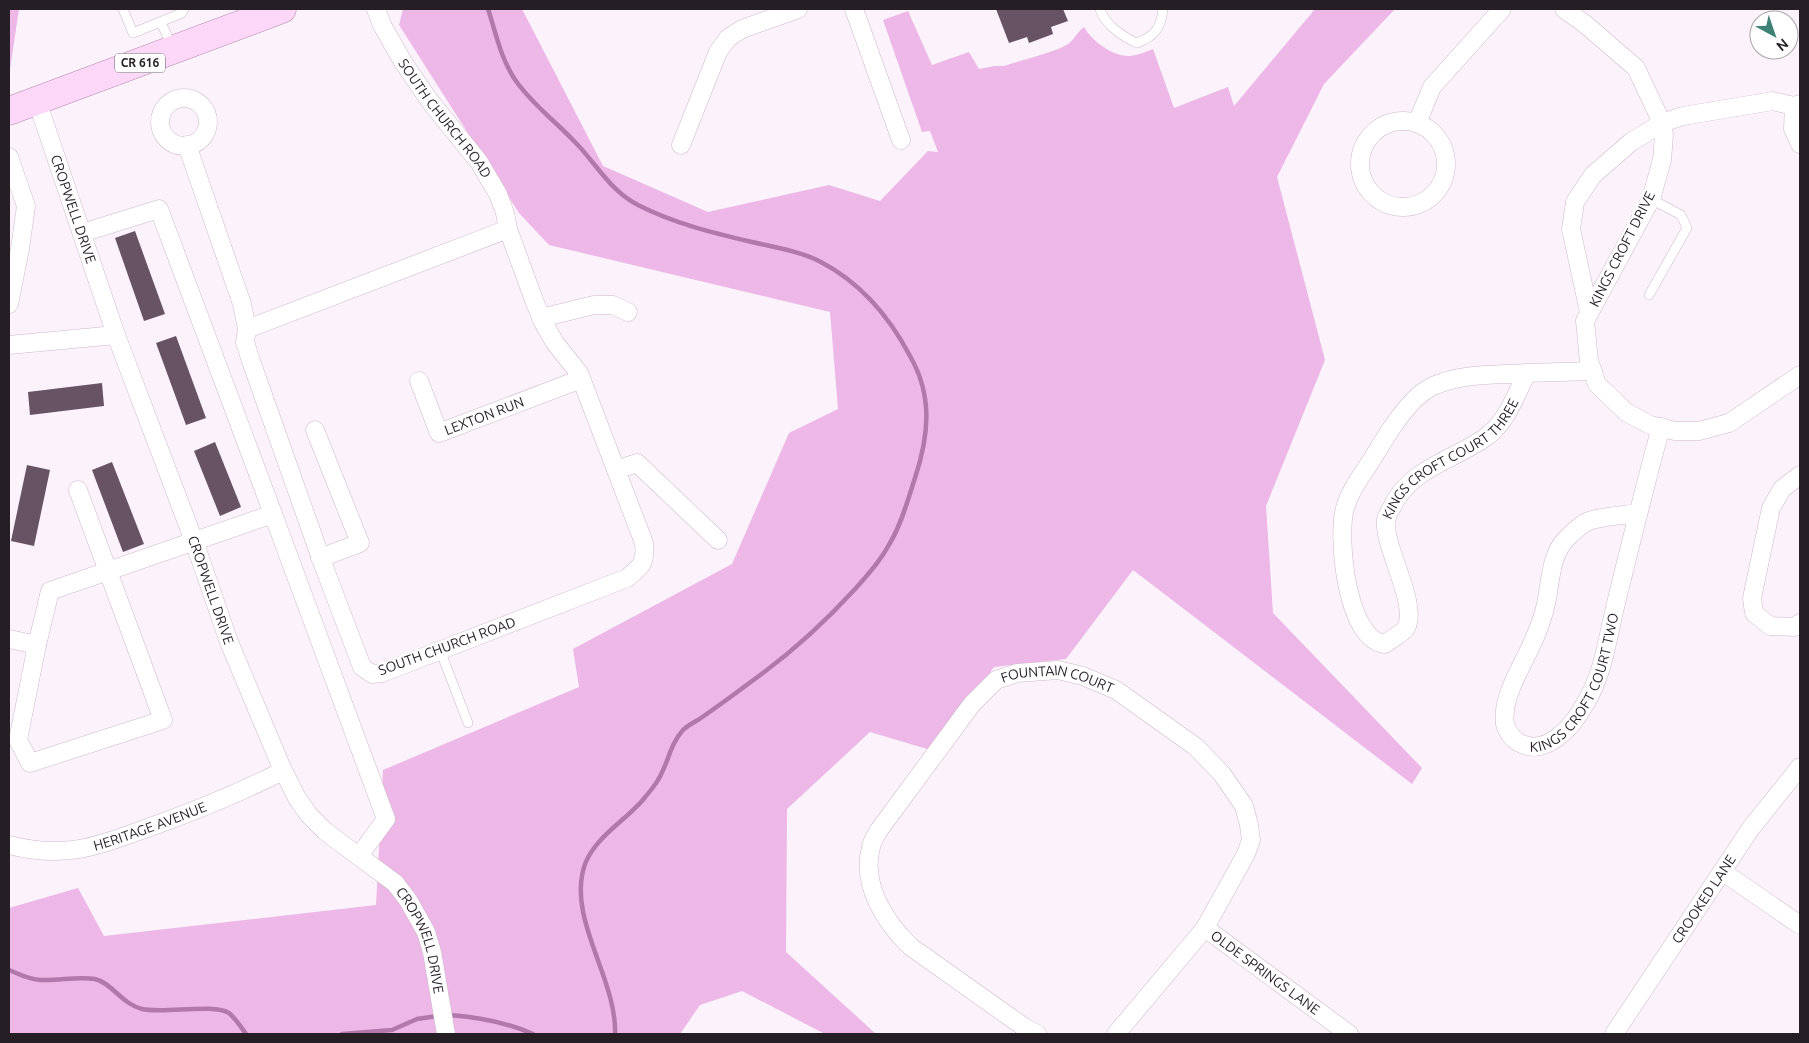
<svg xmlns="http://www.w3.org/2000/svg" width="1809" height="1043" viewBox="0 0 1809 1043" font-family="Ubuntu,sans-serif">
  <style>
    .green { fill: #edb7e7 }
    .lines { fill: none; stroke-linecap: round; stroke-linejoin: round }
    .stream { stroke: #b179ab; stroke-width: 4.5 }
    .building { fill: #675364 }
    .lane-casing { stroke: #ceb8cb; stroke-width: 10 }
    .street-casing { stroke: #ceb8cb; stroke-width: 19 }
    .primary-casing { stroke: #b085ab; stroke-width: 29 }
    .lane { stroke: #fff; stroke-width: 9 }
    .street { stroke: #fff; stroke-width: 18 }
    .primary { stroke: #fdd7f8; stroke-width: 28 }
    .labels { text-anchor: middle; stroke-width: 5; stroke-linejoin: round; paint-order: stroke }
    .shield { fill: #fff; stroke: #676266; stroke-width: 1 }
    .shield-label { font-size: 12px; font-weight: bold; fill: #261e25 }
    .street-label { font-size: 14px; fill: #261e25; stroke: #fff }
  </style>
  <rect width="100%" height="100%" fill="#fcf2fb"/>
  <path class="green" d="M9,9h10l-10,67z
    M403,9h119l81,157 105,46 121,-27 51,16 48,-50 10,1 -8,-21 -8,1 -39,-112 25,-9 24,54 37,-13 10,17 16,-3h9c17,-6 50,-13 64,-22 7,-5 9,-12 16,-17 8,14 29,30 46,29 8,-1 16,-4 23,-7l21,59 54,-21 6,19 81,-97h80l-71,75 -47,93 48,183 -59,146 7,107 149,155 -10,16 -279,-214 -67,89 -72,8 -60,84 -64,-19 -83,77 -1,143 90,82h-51l-83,-43 -42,14 -20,29h-671v-126l69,-20 26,48 272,-31 7,-135 196,-83 -6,-38 159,-85 57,-131 49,-24 -8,-97 -281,-67 -30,-32 -120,-188z"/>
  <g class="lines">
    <path class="stream" d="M488,9c8,24 13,51 28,72 16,23 39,40 58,60 22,22 36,50 64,64 35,18 75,28 114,37 22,5 47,9 67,19 41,21 70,55 91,95 23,40 19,79 5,122 -7,21 -13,45 -25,65 -9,17 -21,30 -34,45 -31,34 -66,66 -104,93 -17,13 -34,25 -51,37 -6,4 -13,7 -18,12 -13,14 -15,34 -25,50 -4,7 -11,15 -17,22 -18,20 -46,36 -56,62 -19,54 32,114 30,170
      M9,970c9,4 22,10 32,10 18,1 36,-4 54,-1 17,4 27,25 47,30 21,5 72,-6 87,4 7,6 12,14 17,21
      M448,1015c30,2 58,7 85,19
      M342,1034l50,-4 25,-11 21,-3"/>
  </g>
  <path class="building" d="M996,9h67l5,12 -17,6 2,7 -24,9 -2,-6 -18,6z
    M135,231l30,83 -21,7 -29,-83z
    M176,336l30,82 -20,7 -30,-82z
    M102,383l2,23 -74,9 -2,-23z
    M215,442l26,65 -21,9 -26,-65z
    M112,462l32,82 -21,8 -31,-82z
    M27,465l23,5 -16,76 -23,-5z"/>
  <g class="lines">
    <g class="lane-casing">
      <path id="lane" d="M123,9l10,24 49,-20 2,-4
        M1100,9c4,15 23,28 37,34 18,-7 24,-15 26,-34
        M161,22l11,25
        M1649,295l38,-67 -6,-13 -30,-16
        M440,650l28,73"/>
    </g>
    <g class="street-casing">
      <g id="street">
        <path id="s1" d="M376,9l6,16 21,37 26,38 50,62 19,32 7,19 3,16 26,71 9,22 12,21 24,30 65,170c2,20 -2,23 -17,35l-245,95 -10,1 -10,-7 -38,-100 -73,-206 -6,-19 2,-13 261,-100"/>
        <path d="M854,9l47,131"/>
        <path d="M1564,9l21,15 51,44 26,55 2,12 -2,25 -11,39 -66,122 4,40 8,23 29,28 24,13 25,6h24l30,-8 71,-48"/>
        <circle cx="184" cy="122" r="24"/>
        <path id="s2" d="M37,101l79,234 78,206 35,101 52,124 16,32 12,17 16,16 17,13 53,39 13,17 18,32 6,20 14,82"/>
        <path d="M1794,106l-1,23 7,15"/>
        <circle cx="1403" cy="164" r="43"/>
        <path d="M1417,123l15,-36 70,-78"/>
        <path d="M187,145l55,159 5,25"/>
        <path d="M681,145l37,-93 10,-14 14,-9 56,-20"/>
        <path d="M9,157l17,49 -6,43 -11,55"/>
        <path d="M82,233l77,-24 114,305"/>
        <path d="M1589,312l-18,-83 4,-27 18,-27 38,-33 31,-19 21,-7 90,-15 21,5 6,-2"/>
        <path d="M541,318l53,-13h19l15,7"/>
        <path d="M9,345l107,-10"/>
        <path id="s3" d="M1527,373c-31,2 -65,0 -94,13 -6,3 -14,9 -18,13 -18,18 -31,41 -44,62 -10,15 -21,30 -26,47 -8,28 1,132 40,136 6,-5 17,-10 21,-16 13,-24 -23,-81 -20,-108 1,-4 3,-8 5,-11 17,-40 63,-49 95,-72 21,-15 30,-43 41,-64l66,-2"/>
        <path id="s4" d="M419,381l20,52 142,-54"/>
        <path d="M315,430l45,113 -40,15"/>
        <path d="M616,470l21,-7 81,77"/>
        <path d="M1800,475l-18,14 -11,19 -19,90 2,15 16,13 25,1 5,-4"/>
        <path id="s5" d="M1638,513c-12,2 -39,4 -49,8 -7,3 -16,11 -21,16 -18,17 -17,43 -22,67 -3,14 -9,29 -15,42 -10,22 -30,53 -26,78 2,7 7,14 13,18 27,17 55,-16 67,-38 19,-30 23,-70 32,-105 14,-57 28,-114 44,-172"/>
        <path d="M9,639l28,6 13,-54 223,-77 113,305 -27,37"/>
        <path d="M37,645l-19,95 12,23 133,-43 -85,-230"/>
        <path id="s6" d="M9,845c59,15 90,0 144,-19 45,-16 88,-34 130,-55"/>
        <path d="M1723,872l77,53"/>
        <path id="s7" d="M1205,928l144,106"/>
        <path id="s8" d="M1037,1034l-13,-7 -113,-80c-26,-25 -50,-62 -40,-100 1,-6 5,-12 8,-17l93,-126 24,-24 21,-7 41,-3 25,6 33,14 80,57 26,27 22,32 5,19 2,15 -5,14 -41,74 -89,106"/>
        <path id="s9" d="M1614,1034l137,-206 49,-61"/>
      </g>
    </g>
    <g class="primary-casing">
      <path id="primary" d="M9,111l273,-102"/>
    </g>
    <use href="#lane" class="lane"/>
    <use href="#street" class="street"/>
    <use href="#primary" class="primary"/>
  </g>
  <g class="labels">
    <rect class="shield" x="115" y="53.5" width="50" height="19" rx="4"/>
    <g class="shield-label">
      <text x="140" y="67">CR 616</text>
    </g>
    <g class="street-label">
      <text dy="5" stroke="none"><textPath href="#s1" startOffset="130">SOUTH CHURCH ROAD</textPath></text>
      <text dy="5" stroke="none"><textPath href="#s2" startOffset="114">CROPWELL DRIVE</textPath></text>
      <text transform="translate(1622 249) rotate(-63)" y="5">KINGS CROFT DRIVE</text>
      <text dy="5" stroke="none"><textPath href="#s4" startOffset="104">LEXTON RUN</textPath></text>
      <text dy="5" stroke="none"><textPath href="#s3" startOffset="629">KINGS CROFT COURT THREE</textPath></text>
      <text dy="5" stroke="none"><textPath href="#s2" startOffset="519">CROPWELL DRIVE</textPath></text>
      <text transform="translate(447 646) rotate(-20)" y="5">SOUTH CHURCH ROAD</text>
      <text dy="5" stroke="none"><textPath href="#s5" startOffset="396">KINGS CROFT COURT TWO</textPath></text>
      <text dy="5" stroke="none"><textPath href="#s8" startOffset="539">FOUNTAIN COURT</textPath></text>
      <text dy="5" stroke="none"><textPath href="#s6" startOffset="145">HERITAGE AVENUE</textPath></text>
      <text dy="5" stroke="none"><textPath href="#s9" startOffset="162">CROOKED LANE</textPath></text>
      <text dy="5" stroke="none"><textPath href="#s2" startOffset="939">CROPWELL DRIVE</textPath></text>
      <text dy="5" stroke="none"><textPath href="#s7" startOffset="75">OLDE SPRINGS LANE</textPath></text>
    </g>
  </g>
  <rect width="1809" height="1043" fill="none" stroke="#261e25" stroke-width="20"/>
  <g transform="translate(1774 35) rotate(140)"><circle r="24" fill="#ffffff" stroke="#a8a5a8"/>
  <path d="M0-4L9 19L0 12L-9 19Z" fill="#3d8175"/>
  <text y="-8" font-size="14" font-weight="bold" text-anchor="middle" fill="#261e25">N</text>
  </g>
</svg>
